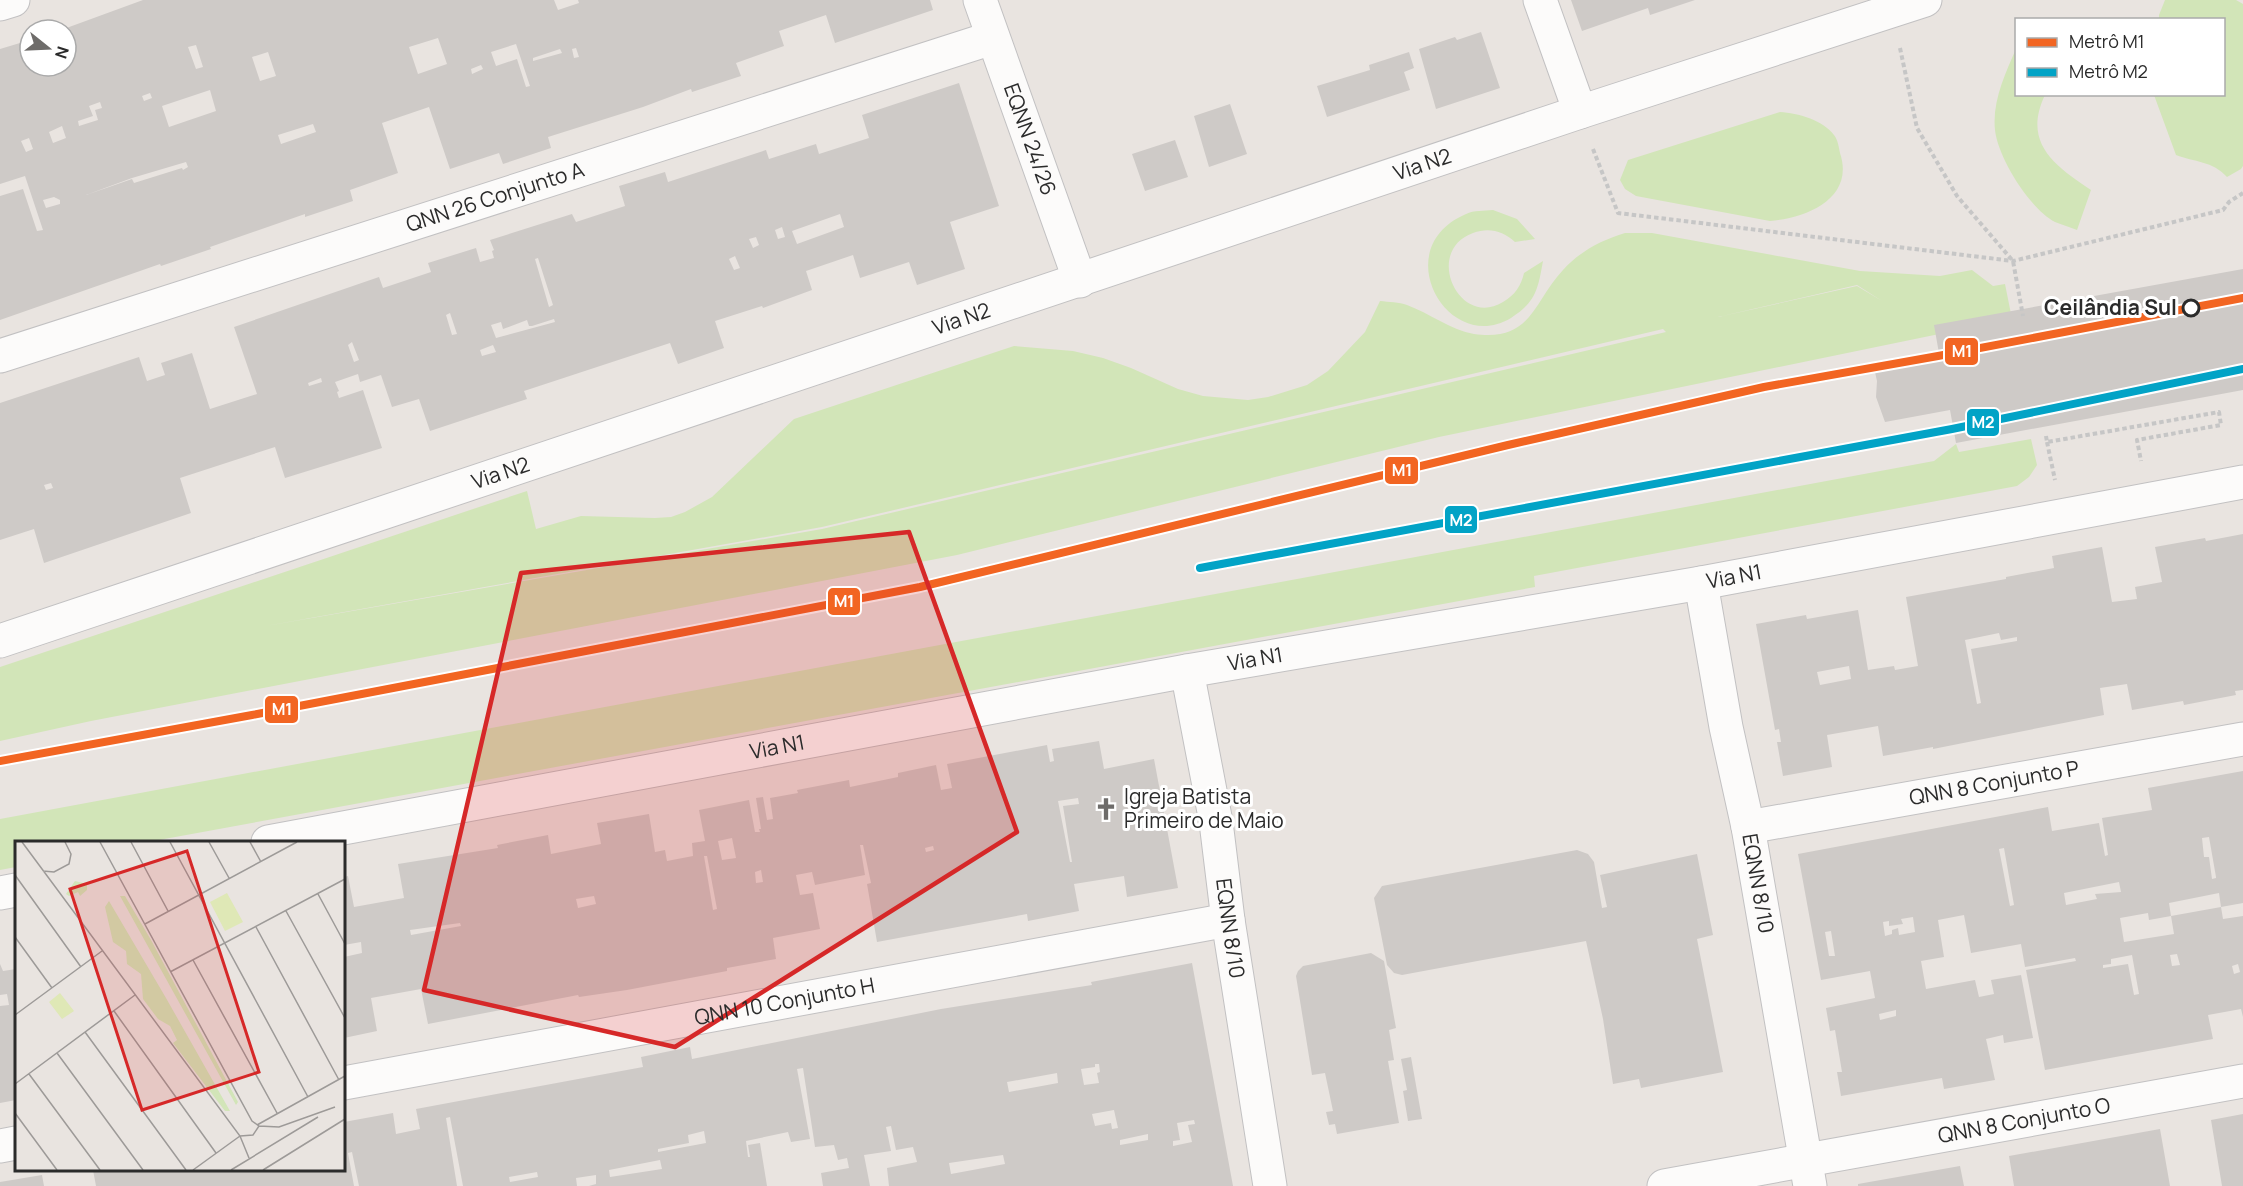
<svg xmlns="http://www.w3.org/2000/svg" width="2243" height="1186" viewBox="0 0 2243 1186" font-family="Manrope,sans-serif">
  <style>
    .green { fill: #d2e5b8; fill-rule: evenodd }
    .building { fill: #cecac7; fill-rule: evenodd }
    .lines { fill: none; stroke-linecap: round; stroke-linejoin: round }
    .minor-casing { stroke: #c2c1c2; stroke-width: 35 }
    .secondary-casing { stroke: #c2c1c2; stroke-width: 35 }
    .path { stroke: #c6c6c6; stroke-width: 4; stroke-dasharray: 4.5 3; stroke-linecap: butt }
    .minor { stroke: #fcfbfa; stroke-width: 33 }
    .secondary { stroke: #fcfbfa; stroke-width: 33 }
    .metro-1-casing { stroke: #fff; stroke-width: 12 }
    .metro-2-casing { stroke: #fff; stroke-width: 12 }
    .metro-1 { stroke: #f26522; stroke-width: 8 }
    .metro-2 { stroke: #02a3c6; stroke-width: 8 }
    .marked { fill: #d62828; fill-opacity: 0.2; stroke: #d62828; stroke-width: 4.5; stroke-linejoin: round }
    .stop-dot { fill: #fff; stroke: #2b2b2b; stroke-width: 3 }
    .labels { text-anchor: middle; stroke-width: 6; stroke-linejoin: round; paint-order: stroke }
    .street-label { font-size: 21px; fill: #2b2b2b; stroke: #fff }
    .stop-label { font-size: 21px; font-weight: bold; fill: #2b2b2b; stroke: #fff; text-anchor: end }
    .poi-label { font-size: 21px; fill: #2b2b2b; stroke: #fff; text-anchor: start }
    .inset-road { fill: none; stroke: #9d9a98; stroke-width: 1.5 }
    .view { fill: #d62828; fill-opacity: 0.15; stroke: #d62828; stroke-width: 3 }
    .inset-edge { fill: none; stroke: #2b2b2b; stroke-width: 3 }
    .line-badge { stroke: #fff; stroke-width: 2 }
    .badge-label { font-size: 16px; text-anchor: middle; font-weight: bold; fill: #fff }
  </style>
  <rect width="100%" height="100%" fill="#e9e4e0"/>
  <path class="green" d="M2165,0h71l7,4v162l-2,3 -14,8c-14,-16 -33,-15 -51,-22l-22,-60 70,-1v-74l-65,-1v-4z
    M2016,49v45l29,1c-23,48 10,71 46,95l-14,40c-7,-3 -15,-5 -22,-8 -25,-13 -57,-64 -60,-92 -3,-28 10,-56 21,-81z
    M1780,112c18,1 43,8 54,23 4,5 5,13 6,18 15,45 -33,65 -70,68l-134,-25 -11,-7 -5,-9 8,-20z
    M1493,210l24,9 18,20 -20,3c-12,-11 -26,-15 -42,-9 -50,18 -14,96 30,69 12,-7 18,-16 21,-29l19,-12c-5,28 -7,41 -32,57 -63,38 -125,-70 -45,-104 8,-4 18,-3 27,-4z
    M1625,233h27l208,38 80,5 32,-6 21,16 12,-2 7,35 -573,118 -482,118 -866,166 -91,20v-74l527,-176 9,38 45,-13 74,2 16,-1 14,-5 27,-15 82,-78 220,-73 59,5 30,7 28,10 47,21 25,7 45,4 20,-3 39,-12 21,-14 37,-39 15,-31c9,1 19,1 27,4 22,8 44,25 67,29 58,8 59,-32 89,-64 17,-19 39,-30 62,-37zM1857,285l25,16 -25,-15 -139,31zM1663,329l3,3 -844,197 -562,98 562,-100z
    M2031,439l6,26 -8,12 -12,9 -483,90 1,11 -1387,255h-132v25l-16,3v-51l1934,-358 22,-17 3,8z"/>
  <path class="building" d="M143,0h411l4,10 21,-7 -1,-3h352l3,10 -98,33 -9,-28 -47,16 5,15 -48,17 5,13 -49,16 -1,-3 -48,18 -95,30 3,11 -48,16 -4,-11 -49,16 -21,-62 -47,16 16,50 -48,17 3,11 -48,16v-3l-95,33 1,2 -50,17 -1,-2 -160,56v-124l23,-7 14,42 6,-1 -18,-54 -25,8v-135l30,-9v26h36v-36h-5zM438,38l9,26 -29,10 -9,-27zM516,44l14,42 -4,1 -9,-28 -21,7 -5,-14zM196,45l7,22 -7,2 -8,-22zM576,48l3,9 -5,1 -2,-9zM560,49l2,4 -29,8v-3zM268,52l8,24 -16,5 -8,-24zM481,65l2,4 -11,5 -1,-5zM210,90l6,21 -47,16 -7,-21zM150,93l2,5 -8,3 -2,-5zM100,102l2,6 -7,2 3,10 -19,6 -1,-5 15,-5 -4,-10zM313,124l3,8 -35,12 -3,-9zM62,126l4,12 -13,5 -4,-11zM29,138l4,11 -7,3 -5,-11zM186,162l2,5 -5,3 -1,-2 -48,15 -2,-4 -46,16 46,-17zM54,197l6,3v4l-14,4 -3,-8z
    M1571,0h124l-45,15 -2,-7 -66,23z
    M1481,32l19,56 -64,21 -17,-60 36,-12 2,3z
    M1409,52l5,16 -10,4 6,18 -83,27 -10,-31 53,-16 -1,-5z
    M959,83l40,123 -49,16 15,47 -48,16 -8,-23 -49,16 -7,-23 -47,16 6,19 -49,18 -1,-2 -47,15 9,27 -46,16 -8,-21 -146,48 3,8 -97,32 -11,-32 -27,8 -11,-32 -21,7 -2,-8 -23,8 4,9 -2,1 2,6 24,-8 19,58 -97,30 -10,-31 -95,31 11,35 -147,50 -10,-34 -34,11v-137l139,-46 8,24 18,-6 -4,-12 31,-10 18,56 47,-15 -23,-67 145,-50 4,11 48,-16 -3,-9 48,-15 4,14 14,-4 -2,-7 2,-1 -4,-10 82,-26 4,8 49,-16 -6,-20 46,-14 3,10 98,-32 3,9 47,-15 3,10 50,-16 -7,-23zM840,214l4,13 -47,17 -5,-13zM782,227l3,10 -7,2 -3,-9zM756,237l3,8 -6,3 -4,-9zM735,256l5,12 -6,2 -5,-11zM538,258l15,47 -4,2 -14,-48zM450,313l7,21 -5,1 -6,-20zM554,319l1,3 -59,16 -5,-13 10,-3 2,7 24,-9 2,6h3zM352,342l7,18 -5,2 -6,-17zM493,345l3,7 -14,4 -2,-6zM321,378l1,4 -13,4 -1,-3zM51,483l2,5 -7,2 -2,-5z
    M1230,104l17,50 -38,13 -15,-51z
    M1175,140l13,37 -43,14 -13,-37z
    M2243,269v121l-287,53 -6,-33 -65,12 -9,-25 1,-16 -2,-9 65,-13 -6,-34z
    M2243,534v156l-8,1 1,4 -52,10 -1,-4 -51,9 -5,-26 -27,4 4,27 -171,34v-2l-50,9 -5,-30 -51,9 5,32 -49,9 -6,-34h4l-2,-13 -4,1 -19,-106 50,-9 1,4 51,-9 10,60 26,-4 1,4 23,-4 -12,-69 100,-18v-2l48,-9 -2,-12 50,-9 10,55 25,-3 -2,-12 27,-5 -7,-35 50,-9 1,3zM1999,633l2,7 16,-3v4l-46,8 10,54 -4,1 -12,-64zM1849,666l2,13 -31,6 -3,-13z
    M1099,741l5,28 50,-10 24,129 -51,9 -3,-21 -50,8 5,27 -51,10 -1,-7 -150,28 -10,-58 4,-1 -8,-38h-3l5,30 -50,10 -3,-13 -16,3 4,20 13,-2 7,36 -47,9 3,21 -49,9v3l-100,19 -48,7 -1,-2 -150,29 -7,-35 -50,9 6,33 -33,7v-81l18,-4 -1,-11 -17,3v-68l4,-1 6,31 50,-9 -6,-34 100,-16 -1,-3 51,-10 3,19 50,-10 -4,-21 52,-9 6,38 10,-2 2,11 26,-5 -1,-13 13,-2 -6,-31 50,-10 6,32h5l-1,-3h2l-5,-31 7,-1 4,23 6,-1 -3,-21 28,-5 -1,-3 52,-10 1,7 48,-10v-4l38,-8 5,25 11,-2 -5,-24 100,-19 3,17 4,-1 -2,-12zM1078,798l1,6 -16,2 9,56h-2l-12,-61zM732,838l4,20 -14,2 -4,-19zM933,846l1,4 -8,2 -1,-4zM704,856h3l10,53 -4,1zM761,870l2,12 -7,1 -1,-11zM594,896l2,8 -18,4 -2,-9zM460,923l1,3 -50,9 -1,-5z
    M2243,771v132l-22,4 2,12 20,-3v101l-2,-8 -33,6 5,24 -168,31 -19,-100 50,-9 -1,-3 -50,9 -4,-23 -50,9 -7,-38 -26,5 6,37 -23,4 5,28 49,-9 4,17 15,-3 -3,-14 30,-5 12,63 -29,5 -1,-8 -17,4 9,41 -51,9 -2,-11 -101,18 -4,-24h5l-7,-42 -5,1 -4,-23 49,-10 -5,-27 -49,9 -23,-126 250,-47 4,24 47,-8 6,33 3,-1 -6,-37 50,-8 -4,-22zM2209,837l7,40v1l-4,1 -3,-22h-5l-2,-19zM2004,848l10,57 -4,1 -11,-57zM2119,882l2,10 -26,2 2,5 -31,6 -2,-12zM2219,893l2,14 -50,9 3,18 -50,8 -4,-24 28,-5 1,7 22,-4 -2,-13zM1913,917l2,15 -16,3 -1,-7 -6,2v4l-7,2 -2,-14 6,-1v5l14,-2 -2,-5zM1831,931l4,25h-6l-4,-24zM2177,954l3,11 -8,1 -2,-11zM2132,955l7,39 -5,1 -6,-31 -25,4v-3l8,-1v-5zM2238,964l2,8 -6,2 -2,-8zM1896,1010v6l-16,4 -1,-6z
    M1577,850l11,4 6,8 8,46 5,-1 -7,-32 97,-21 16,81 -16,4 26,133 -82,16 -2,-9 -26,5 -10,-65 -17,-78 -184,34 -8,-2 -7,-8 -13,-67 8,-12z
    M1371,953l13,8 12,67 -7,2 5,30 -6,1 11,62 -62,11 -2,-10 -6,1 -3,-13 7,-1 -8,-38 -13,2 -16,-99 2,-5 5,-5z
    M1192,963l41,223h-344l-2,-18 30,-6 -4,-15 -17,3 -5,-24 -5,1 5,24 -27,4 6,31h-47l-2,-13 28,-5 -2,-10 -9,2 -4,-15 -19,2 -12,-79 -6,1 13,70 -19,3 -3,-10 -42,9 2,16h2l-2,-12 12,-2 7,43h-178l7,-2v-9l-20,3 1,8h-114l-13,-69 -4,1 11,68h-98l-7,-34 -4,1 6,33h-258l-3,-16h251v-48l49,-9 3,21 24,-5 -4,-20 227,-42 -2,-10 49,-10 2,12 249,-50 151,-24 -1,-3zM1095,1064h4l1,8 -3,1 2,10 -15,2 -3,-16 14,-2zM1057,1073l1,10 -49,9 -2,-10zM1114,1110l4,18 -6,1 -1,-6 -16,3 -3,-12zM1194,1120l1,4 -7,1 4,17 -19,4v-5l7,-1 -3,-17zM704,1131l2,12 -48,9v-3l31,-6 -1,-8zM1148,1134v6l-28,5v-5zM1003,1155l2,9 -54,10 -2,-11zM660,1160l2,9 -52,8 -1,-7zM537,1172l1,5 -28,5 -1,-5z
    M0,964l3,7 13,-2v131l-16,3v-97l9,-1 -2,-11 -7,1z
    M1411,1057l11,62 -14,2 -5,-30 4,-1 -6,-31z
    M2243,1114v72h-21l-11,-66z
    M2160,1129l10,57h-156l-5,-30z
    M1960,1166l4,20h-106v-2z
    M42,1175l2,11h-44v-4z"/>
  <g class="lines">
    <g class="minor-casing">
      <g id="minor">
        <path id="s1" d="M980,0l100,281"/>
        <path d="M1540,0l40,112"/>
        <path d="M0,4l13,-4"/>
        <path id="s2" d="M0,356l992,-318"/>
        <path id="s3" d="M1701,583l25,144 22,100 62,359"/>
        <path id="s4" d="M1187,671l29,151 12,98 42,266"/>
        <path id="s5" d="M1748,827l495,-88"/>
        <path id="s6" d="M344,1083l884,-163"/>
        <path d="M0,1146l16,-3"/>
        <path id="s7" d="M1664,1186l579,-105"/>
      </g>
    </g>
    <g class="secondary-casing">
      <g id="secondary">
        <path id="s8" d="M0,641l1580,-529 345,-112"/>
        <path id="s9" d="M268,842l919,-171 514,-88 542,-101"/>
        <path d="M0,893l16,-3"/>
      </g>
    </g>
    <path class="path" d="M1900,48l17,80 40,68 56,65 10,55
      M1593,149l25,64 395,48 210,-51 6,-8 14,-9
      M2046,436l1,6 172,-30 2,13 -84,15 4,21
      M2047,442l8,38"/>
    <use href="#minor" class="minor"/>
    <use href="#secondary" class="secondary"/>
    <g class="metro-1-casing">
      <path id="metro-1" d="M0,761l252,-46 668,-128 588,-142 256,-58 174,-31 305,-58"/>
    </g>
    <g class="metro-2-casing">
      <path id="metro-2" d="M1200,568l752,-139 291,-60"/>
    </g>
    <use href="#metro-1" class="metro-1"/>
    <use href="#metro-2" class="metro-2"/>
  </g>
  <path class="marked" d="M909,532l108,300 -342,215 -251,-57 97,-417z"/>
  <defs>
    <g id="church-bare" transform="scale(1.8)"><path d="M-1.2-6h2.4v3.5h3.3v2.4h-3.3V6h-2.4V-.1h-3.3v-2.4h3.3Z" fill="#6e6c6a" stroke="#fff" stroke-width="2.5" paint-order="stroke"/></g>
  </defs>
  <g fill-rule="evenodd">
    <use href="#church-bare" x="1106" y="809"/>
  </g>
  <circle class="stop-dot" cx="2191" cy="308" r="8"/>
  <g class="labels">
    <g class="street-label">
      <text dy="7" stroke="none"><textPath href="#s1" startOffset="148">EQNN 24/26</textPath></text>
      <text dy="7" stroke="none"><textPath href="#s8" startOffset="1500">Via N2</textPath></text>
      <text dy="7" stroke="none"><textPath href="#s2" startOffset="520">QNN 26 Conjunto A</textPath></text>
      <text dy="7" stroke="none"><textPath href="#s8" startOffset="1014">Via N2</textPath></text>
      <text dy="7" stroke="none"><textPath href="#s8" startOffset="528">Via N2</textPath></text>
      <text dy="7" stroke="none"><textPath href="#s9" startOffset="1490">Via N1</textPath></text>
      <text dy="7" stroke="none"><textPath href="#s9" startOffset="1004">Via N1</textPath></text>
      <text dy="7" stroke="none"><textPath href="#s9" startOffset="518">Via N1</textPath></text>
      <text dy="7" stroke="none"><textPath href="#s5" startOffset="250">QNN 8 Conjunto P</textPath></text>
      <text dy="7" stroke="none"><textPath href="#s3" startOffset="306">EQNN 8/10</textPath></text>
      <text dy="7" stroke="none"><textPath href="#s4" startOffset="261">EQNN 8/10</textPath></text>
      <text dy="7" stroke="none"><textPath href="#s6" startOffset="448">QNN 10 Conjunto H</textPath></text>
      <text dy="7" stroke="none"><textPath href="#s7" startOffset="366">QNN 8 Conjunto O</textPath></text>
    </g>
    <g class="stop-label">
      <text x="2177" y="315">Ceilândia Sul</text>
    </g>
    <g class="poi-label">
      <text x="1124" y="804">Igreja Batista<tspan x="1124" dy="24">Primeiro de Maio</tspan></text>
    </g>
  </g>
  <g transform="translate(15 841)">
    <rect width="330" height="330" fill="#e9e4e0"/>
    <path d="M60,40l12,3v6l-7,6 -2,-4 -9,4 -3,-2zM105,55h5l26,44 87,162 -2,3zM94,60l57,97 64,113h-5l-52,-68 4,-3 -7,-14 -12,-7 -15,-20 -2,-25 -14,-10 -1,-13 -13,-9 -8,-35z" fill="#d2e5b8"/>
    <path d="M212,52l16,29 -18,9 -15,-29zM45,152l14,18 -12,8 -13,-17z" fill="#dfe8b6"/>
    <path class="inset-road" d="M7,1l218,294 9,22M85,1l152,279 7,5 20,1 56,-20M116,1l37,69M155,1l138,255M194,1l20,36M235,1l11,20M28,30l11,1 15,-8 2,-10 -6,-12M0,34l66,92M303,53l27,50M271,70l59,107M130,83l152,-82M241,86l83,153M0,96l37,51M178,119l84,153M155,131l175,-93M99,170l102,142M0,174l87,-64M70,191l101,138M42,212l86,117M14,233l71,96M0,243l120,-89M0,272l42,57M242,284l88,-49M225,295l13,-1 6,-9M178,329l47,-34M216,329l87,-53M248,329l82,-51"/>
    <path class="view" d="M172,10l72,221 -117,38 -72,-221z"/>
    <rect width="330" height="330" class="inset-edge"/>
  </g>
  <g class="line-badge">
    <rect x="1944" y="337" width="35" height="29" rx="6" fill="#f26522"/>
    <rect x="1966" y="408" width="34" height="29" rx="6" fill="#02a3c6"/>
    <rect x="1384" y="456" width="35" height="29" rx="6" fill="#f26522"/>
    <rect x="1444" y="505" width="34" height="29" rx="6" fill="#02a3c6"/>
    <rect x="827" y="587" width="34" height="29" rx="6" fill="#f26522"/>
    <rect x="264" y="695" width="35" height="29" rx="6" fill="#f26522"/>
  </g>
  <g class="badge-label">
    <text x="1962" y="357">M1</text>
    <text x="1983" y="428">M2</text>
    <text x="1402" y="476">M1</text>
    <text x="1461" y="526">M2</text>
    <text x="844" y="607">M1</text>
    <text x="282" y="715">M1</text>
  </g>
  <rect x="2015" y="18" width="210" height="78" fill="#ffffff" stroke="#aaaaaa" stroke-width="1.5"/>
  <rect x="2027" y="38" width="30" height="9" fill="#f26522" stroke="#aaaaaa" stroke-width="1.5"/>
  <text x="2069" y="48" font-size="18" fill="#2b2b2b">Metrô M1</text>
  <rect x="2027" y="68" width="30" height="9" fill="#02a3c6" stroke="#aaaaaa" stroke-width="1.5"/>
  <text x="2069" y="78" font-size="18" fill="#2b2b2b">Metrô M2</text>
  <g transform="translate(48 48) rotate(108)"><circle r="28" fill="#ffffff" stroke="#aaaaaa" stroke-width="1.5"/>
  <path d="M0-4.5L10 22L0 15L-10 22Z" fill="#6e6c6a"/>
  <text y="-9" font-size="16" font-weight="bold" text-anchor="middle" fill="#2b2b2b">N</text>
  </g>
</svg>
